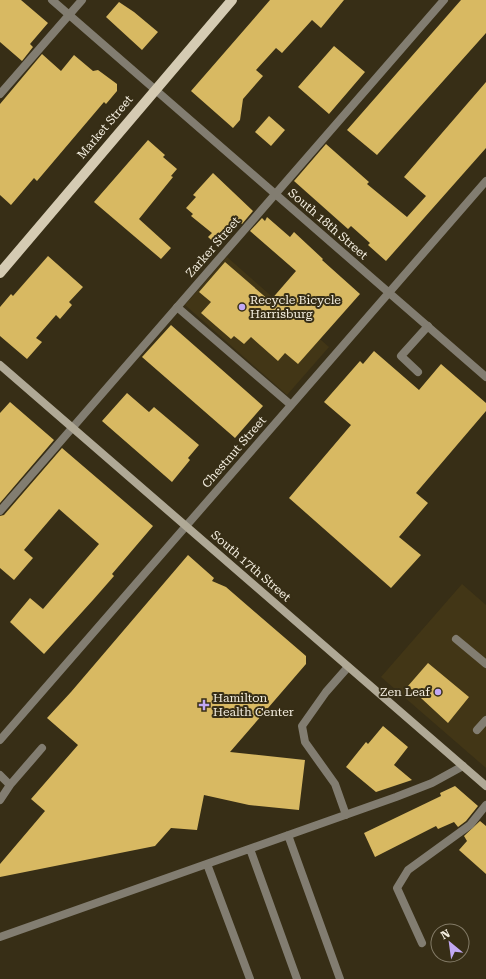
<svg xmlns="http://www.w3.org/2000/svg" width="486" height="979" viewBox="0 0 486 979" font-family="'Roboto Serif',serif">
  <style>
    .built { fill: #423616 }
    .building { fill: #d8b962 }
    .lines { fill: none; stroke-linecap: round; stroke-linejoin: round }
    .lane { stroke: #827d71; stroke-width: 8 }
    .street { stroke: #827d71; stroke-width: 8 }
    .secondary { stroke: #b0a996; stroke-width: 8 }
    .primary { stroke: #d5cbb3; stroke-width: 10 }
    .poi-dot { fill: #c2a8f3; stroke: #372e16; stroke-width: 1.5 }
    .labels { text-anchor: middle; stroke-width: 4; stroke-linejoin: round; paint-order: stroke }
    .street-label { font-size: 12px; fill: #f5efe0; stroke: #372e16 }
    .poi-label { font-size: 12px; fill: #f5efe0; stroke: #372e16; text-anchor: start }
  </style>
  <rect width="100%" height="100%" fill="#372e16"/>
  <path class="built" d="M227,257l102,90 -42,48 -102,-90z
    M462,584l24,21v163l-105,-91z"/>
  <path class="building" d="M0,0h21l27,23 -18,21 3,3 -11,14 -22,-19z
    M270,0h74l-23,28 -9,-8 -30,33 -6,-5 -20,22 7,6 -20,23 -3,21 -7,8 -42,-37z
    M461,0h25v33l-109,122 -30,-25z
    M119,2l15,10 24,20 -16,18 -36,-33z
    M334,46l31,26 -36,42 -31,-27z
    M42,54l19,17 13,-16 19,16 5,-1 19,14v7l-11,13 -2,-2 -67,79 -3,-3 -23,27 -11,-10v-91z
    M486,82v66l-100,113 -18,-16 2,-2 -10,-9 -9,-8 -3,3 -54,-48 32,-37 43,38 -2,2 40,33 19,-21 -22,-19z
    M269,116l16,14 -14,16 -16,-14z
    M148,140l17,15 -2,2 14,12 -6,7 2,1 -34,42 32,29 -10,11 -67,-57z
    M213,173l40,38 -11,13 -4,-3 -21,24 -9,-8 4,-4 -21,-17 2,-2 -7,-6 10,-11 -3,-2z
    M267,217l23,20 4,-5 29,27 -1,1 38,34 -62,70 -13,-11 -7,8 -27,-24 -7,7 -10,-8 -3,3 -30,-26 10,-11 -12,-10 26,-30 45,39 26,-30 -46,-40 12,-13 3,3z
    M48,256l35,31 -14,15 3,3 -12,14 -4,-4 -20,23 6,4 -15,17 -27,-23v-29l11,-13 2,2z
    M171,325l92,81 -28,32 -93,-81z
    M374,351l45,39 22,-26 45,39v8l-70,82 12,10 -29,34 22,18 -30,33 -102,-90 62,-73 -27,-23 36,-41 3,3z
    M127,393l22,19 5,-5 45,38 -11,13 2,2 -18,22 -70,-61z
    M10,402l44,38 -54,63v-90z
    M62,448l91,78 -41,48 2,2 -21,24 -49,54 -34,-32 20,-24 13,11 56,-65 -40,-35 -35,41 9,8 -19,22 -14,-12v-52l4,-1z
    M188,555l26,23 -2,3 14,6 80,69v8l-76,88 75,8 -6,50 -50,-5 -45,-10 -7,35 -26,-2 -16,18 -155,31v-13l45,-53 -14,-12 47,-54 -31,-27 24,-26z
    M428,663l41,34 -21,26 -40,-37z
    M383,726l25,21 -14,18 18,15 -36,12 -30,-25 20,-25 2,2z
    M455,786l23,20 -12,15 -8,6 -4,-5 -16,7 -2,-3 -61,31 -11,-24 77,-37 -1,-3z
    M480,821l6,5v48l-27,-24 8,-9 -3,-5z"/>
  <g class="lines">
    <path class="lane" d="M177,307l114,98
      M418,372l-17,-16 27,-30
      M456,639l30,25
      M477,730l9,-10
      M0,775l10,10
      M0,800l10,-15 32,-37
      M346,815l-11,-31 -30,-42 -3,-16 24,-34 22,-25
      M288,835l52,144
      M250,849l47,130
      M207,864l43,115
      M0,937l396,-140 36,-14 31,-17
      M422,943l-25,-55 11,-18 62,-45 16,-20"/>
    <path class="street" d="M52,0l434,377
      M0,94l82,-94
      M0,511l444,-511
      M0,740l486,-559"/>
    <path class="secondary" d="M0,365l486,421"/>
    <path class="primary" d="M0,273l232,-273"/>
  </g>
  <g class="poi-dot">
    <circle cx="242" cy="307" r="4"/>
    <circle cx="438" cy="692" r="4"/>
    <path d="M202 699h4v4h4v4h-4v4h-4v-4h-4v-4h4z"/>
  </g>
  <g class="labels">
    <g class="street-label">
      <text transform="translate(105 127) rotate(-50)" y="4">Market Street</text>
      <text transform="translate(328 224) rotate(41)" y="4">South 18th Street</text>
      <text transform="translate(213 247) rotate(-49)" y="4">Zarker Street</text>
      <text transform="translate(234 452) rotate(-49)" y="4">Chestnut Street</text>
      <text transform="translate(251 566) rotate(41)" y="4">South 17th Street</text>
    </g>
    <g class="poi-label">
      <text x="250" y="304">Recycle Bicycle<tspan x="250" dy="14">Harrisburg</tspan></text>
      <text x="430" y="696" text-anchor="end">Zen Leaf</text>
      <text x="213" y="702">Hamilton<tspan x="213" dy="14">Health Center</tspan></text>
    </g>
  </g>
  <g transform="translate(450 943) rotate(331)"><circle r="19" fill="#372e16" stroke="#837b67"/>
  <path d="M0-3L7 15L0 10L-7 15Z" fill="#c2a8f3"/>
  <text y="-6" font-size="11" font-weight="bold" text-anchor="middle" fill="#f5efe0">N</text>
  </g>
</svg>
